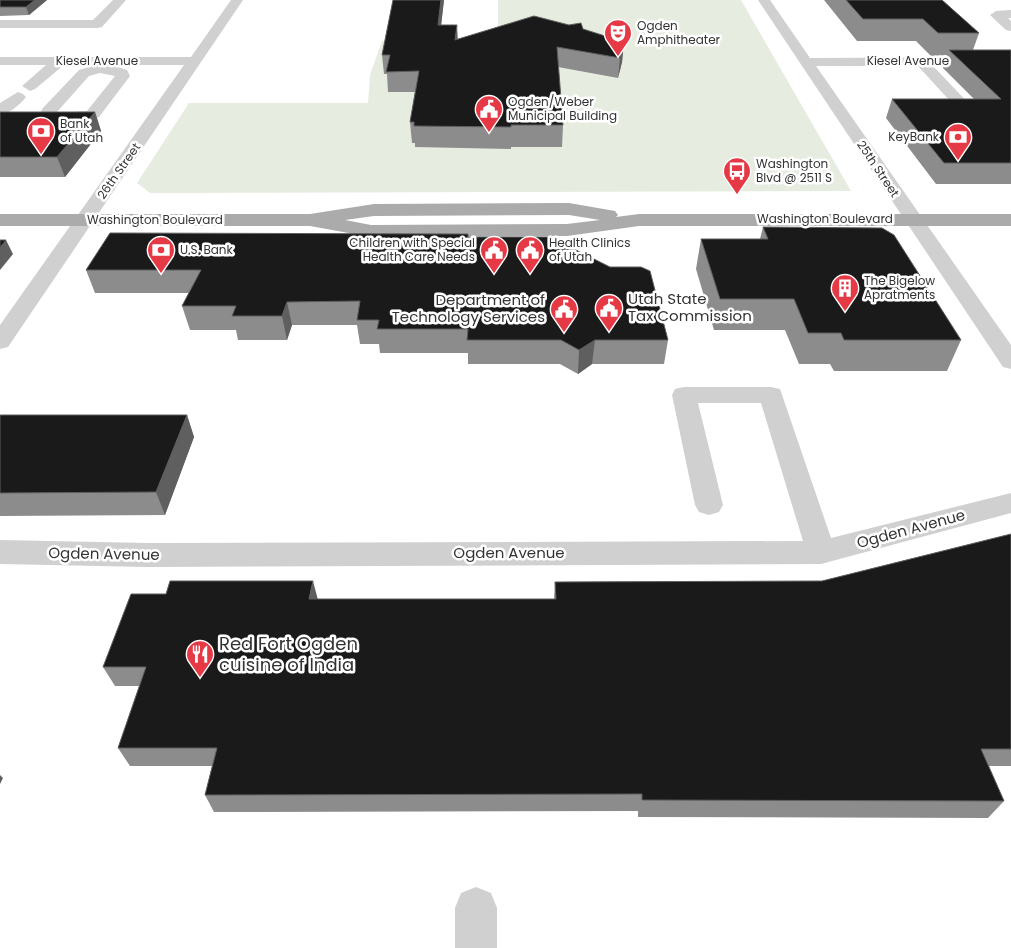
<svg xmlns="http://www.w3.org/2000/svg" width="1011" height="948" viewBox="0 0 1011 948" font-family="Poppins,sans-serif">
  <style>
    .green { fill: #e6ecdf }
    .lines { fill: none; stroke-linecap: round; stroke-linejoin: round }
    .minor { fill: #d0d0d0; fill-rule: evenodd }
    .major { fill: #ababab; fill-rule: evenodd }
    .wall { fill: #8c8c8c }
    .shaded-wall { fill: #5f5f5f }
    .building { fill: #1a1a1a; stroke: #5f5f5f }
    .labels { text-anchor: middle; stroke-width: 5; stroke-linejoin: round; paint-order: stroke }
    .far-poi-label { font-size: 12px; fill: #333; stroke: #fff; text-anchor: start }
    .far-street-label { font-size: 12px; fill: #333; stroke: #fff }
    .poi-label { font-size: 15px; fill: #333; stroke: #fff; text-anchor: start }
    .street-label { font-size: 15px; fill: #333; stroke: #fff }
    .near-poi-label { font-size: 18px; fill: #333; stroke: #fff; text-anchor: start }
  </style>
  <rect width="100%" height="100%" fill="#fff"/>
  <path class="green" d="M498,0h243l110,191 -690,2h-11l-13,-10 52,-80h179l2,-28 12,-34 116,-1z"/>
  <g class="lines">
    <path class="minor" d="M113,0h13l-24,27 -5,1h-97v-8h93z
      M231,0h12l-235,347 -8,2v-24l184,-260h-72l15,5 3,6 -31,41 -13,5 -39,1 -8,-5 3,-9 37,-39 16,-5h-31l-29,24 -5,2 -8,-5 24,-21h-46v-8h191zM100,73l15,3 -28,35 -31,2 33,-37z
      M758,0h12l40,58 201,-1v8l-78,1 42,44 -8,5 -6,-2 -43,-47h-102l195,279v24l-8,-2z
      M1011,10v8h-3l3,3v10l-5,-1 -16,-15 6,-4z
      M18,92l5,2 3,3c-6,8 -17,16 -26,19v-13z
      M684,387h87l9,2 51,149 180,-45v20l-190,51 -673,3 -148,-3v-24l148,3 655,-2 -42,-138h-63l25,102 -4,7 -10,3 -10,-3 -4,-7 -23,-110 3,-6z
      M476,887l15,6 6,15v40h-42v-40l6,-15z"/>
    <path class="major" d="M569,203l46,8 3,4 -2,2 23,-3h372v12h-372l-72,10 -196,1 -61,-11h-310v-12h310l64,-10zM569,215l31,5 -33,4 -196,1 -26,-5 29,-4z"/>
  </g>
  <path class="wall" d="M0,0h47l-18,15 -29,1z
    M393,0h51l-3,25 17,15 125,-11 41,13 -2,20 -4,16 -60,-11 5,58 -1,22h-51v2l-96,-2v-4h-3l-2,-21 5,-30h-27l-1,-18h-3l-2,-19z
    M824,0h118l37,33 -6,17h38v134h-75l-50,-66 6,-19h82l-31,-31 4,-13 -16,1 -15,-15h-59z
    M0,112h95l6,19 -36,46h-65z
    M763,227l198,113 -14,31h-113l-4,-7h-31l-14,-34h-71l-18,-61 5,-30h59z
    M468,237l200,103 -4,24h-72l-14,10 -18,-10h-92v-11h-88l-1,-9h-19l-3,-19h-65l-5,15h-49l-2,-10h-46l-8,-24 7,-13h-94l-9,-23z
    M0,415h187l7,22 -29,78 -165,1z
    M1011,534v232h-22l15,35 -16,17 -350,-1v-6l-424,1 -9,-17 7,-29h-82l-12,-18 21,-62h-24l-12,-19 63,-73 152,5h236l1,-17 267,-1z"/>
  <path class="shaded-wall" d="M35,0h12l-18,15 -3,-8z
    M441,0h3l-5,44 -1,-19z
    M457,25l1,19 -3,-4z
    M624,42l-2,20 -4,16 2,-20z
    M95,112l6,19 -36,46 -8,-20z
    M6,240l7,14 -13,16v-22z
    M287,302l5,23 -5,15 -5,-24z
    M595,340l-3,24 -14,10 1,-24z
    M187,415l7,22 -29,78 -9,-23z
    M313,581l5,19 -9,-1z
    M0,775l3,3 -3,6z"/>
  <path class="building" d="M0,0h35l-9,7h-26z
    M393,0h48l-3,25h19l-2,15 79,-24 35,9 12,-2 2,6 41,13 -4,16 -63,-11 6,78h-52v2l-97,-1v-4h-4l9,-51 -33,1 4,-17h-8z
    M846,0h96l37,33h-41l-15,-14h-60z
    M949,50h62v113h-67l-52,-64h109z
    M0,112h95l-38,45h-57z
    M763,227l119,1 12,7 67,105h-117l-3,-7h-33l-14,-34h-74l-19,-60h67z
    M110,233l358,1v3h82l60,30h31l9,4 18,69h-73l-16,10 -18,-10h-94l1,-11h-91l2,-9h-22l3,-19 -73,1 -5,14h-50l4,-10h-54l19,-36h-115z
    M0,240h6l-6,8z
    M0,415h187l-31,77 -156,1z
    M1011,534v215h-30l23,52 -362,-1v-6l-437,1 12,-47h-99l28,-81h-43l28,-73h35l4,-13h143l-4,18h247l-1,-17 267,-1z"/>
  <defs>
    <g id="theatre-pin" transform="scale(1.4375)"><path d="M0 17L-7.5 6A9.5 9.5 0 1 1 7.5 6Z" fill="#e63946" stroke="#fff"/><path d="M-5-5.5Q0-4 5-5.5V0Q5 5 0 6Q-5 5-5 0ZM-3.3-2.5H-1v1.5H-3.3ZM1-2.5H3.3v1.5H1ZM-2.8 1Q0 5.5 2.8 1Z" fill="#fff"/></g>
    <g id="civic-pin" transform="scale(1.4375)"><path d="M0 17L-7.5 6A9.5 9.5 0 1 1 7.5 6Z" fill="#e63946" stroke="#fff"/><path d="M-.6-6.5H3V-4.5H.6V-3L4-1V1h2V6H-6V1h2V-1L-.6-3ZM-1.2 2.5V6h2.4V2.5Z" fill="#fff"/></g>
    <g id="bank-pin" transform="scale(1.4375)"><path d="M0 17L-7.5 6A9.5 9.5 0 1 1 7.5 6Z" fill="#e63946" stroke="#fff"/><path d="M-6-4H6V4H-6ZM0-2.3a2.3 2.3 0 1 0 0 4.6a2.3 2.3 0 1 0 0-4.6Z" fill="#fff"/></g>
    <g id="bus-pin" transform="scale(1.4375)"><path d="M0 17L-7.5 6A9.5 9.5 0 1 1 7.5 6Z" fill="#e63946" stroke="#fff"/><path d="M-5-6H5V4H4V6H2V4H-2V6H-4V4H-5ZM-3.5-4V0h7V-4ZM-3.5 1.2v1.5H-2V1.2ZM2 1.2v1.5H3.5V1.2Z" fill="#fff"/></g>
    <g id="building-pin" transform="scale(1.4375)"><path d="M0 17L-7.5 6A9.5 9.5 0 1 1 7.5 6Z" fill="#e63946" stroke="#fff"/><path d="M-4-6H4V6H1V3H-1V6H-4ZM-2.5-4.3h1.7v1.8h-1.7ZM.8-4.3h1.7v1.8H.8ZM-2.5-1h1.7V.8h-1.7ZM.8-1h1.7V.8H.8Z" fill="#fff"/></g>
    <g id="restaurant-pin" transform="scale(1.4375)"><path d="M0 17L-7.5 6A9.5 9.5 0 1 1 7.5 6Z" fill="#e63946" stroke="#fff"/><path d="M-5-6h1v4h1v-4h1v4h1v-4h1v5L-1.5 .5V6h-2V.5L-5-1ZM5-6V6H3V1.5H1.5Q1.5-4 5-6Z" fill="#fff"/></g>
  </defs>
  <g fill-rule="evenodd">
    <use href="#theatre-pin" x="618" y="33"/>
    <use href="#civic-pin" x="489" y="109"/>
    <use href="#bank-pin" x="41" y="131"/>
    <use href="#bank-pin" x="958" y="137"/>
    <use href="#bus-pin" x="737" y="171"/>
    <use href="#bank-pin" x="161" y="250"/>
    <use href="#civic-pin" x="494" y="250"/>
    <use href="#civic-pin" x="530" y="250"/>
    <use href="#building-pin" x="845" y="288"/>
    <use href="#civic-pin" x="609" y="308"/>
    <use href="#civic-pin" x="564" y="309"/>
    <use href="#restaurant-pin" x="200" y="654"/>
  </g>
  <g class="labels">
    <g class="far-poi-label">
      <text x="637" y="30">Ogden<tspan x="637" dy="14">Amphitheater</tspan></text>
      <text x="508" y="106">Ogden/Weber<tspan x="508" dy="14">Municipal Building</tspan></text>
      <text x="60" y="128">Bank<tspan x="60" dy="14">of Utah</tspan></text>
      <text x="939" y="141" text-anchor="end">KeyBank</text>
      <text x="756" y="168">Washington<tspan x="756" dy="14">Blvd @ 2511 S</tspan></text>
      <text x="475" y="247" text-anchor="end">Children with Special<tspan x="475" dy="14">Health Care Needs</tspan></text>
      <text x="549" y="247">Health Clinics<tspan x="549" dy="14">of Utah</tspan></text>
      <text x="180" y="254">U.S. Bank</text>
      <text x="864" y="285">The Bigelow<tspan x="864" dy="14">Apratments</tspan></text>
    </g>
    <g class="far-street-label">
      <text x="97" y="65">Kiesel Avenue</text>
      <text x="908" y="65">Kiesel Avenue</text>
      <text transform="translate(878 169) rotate(56)" y="4">25th Street</text>
      <text transform="translate(119 171) rotate(-55)" y="4">26th Street</text>
      <text x="825" y="223">Washington Boulevard</text>
      <text x="155" y="224">Washington Boulevard</text>
    </g>
    <g class="poi-label">
      <text x="628" y="304">Utah State<tspan x="628" dy="17">Tax Commission</tspan></text>
      <text x="545" y="305" text-anchor="end">Department of<tspan x="545" dy="17">Technology Services</tspan></text>
    </g>
    <g class="street-label">
      <text transform="translate(911 529) rotate(-15)" y="5">Ogden Avenue</text>
      <text x="509" y="558">Ogden Avenue</text>
      <text transform="translate(104 554) rotate(1)" y="5">Ogden Avenue</text>
    </g>
    <g class="near-poi-label">
      <text x="219" y="650">Red Fort Ogden<tspan x="219" dy="21">cuisine of India</tspan></text>
    </g>
  </g>
</svg>
